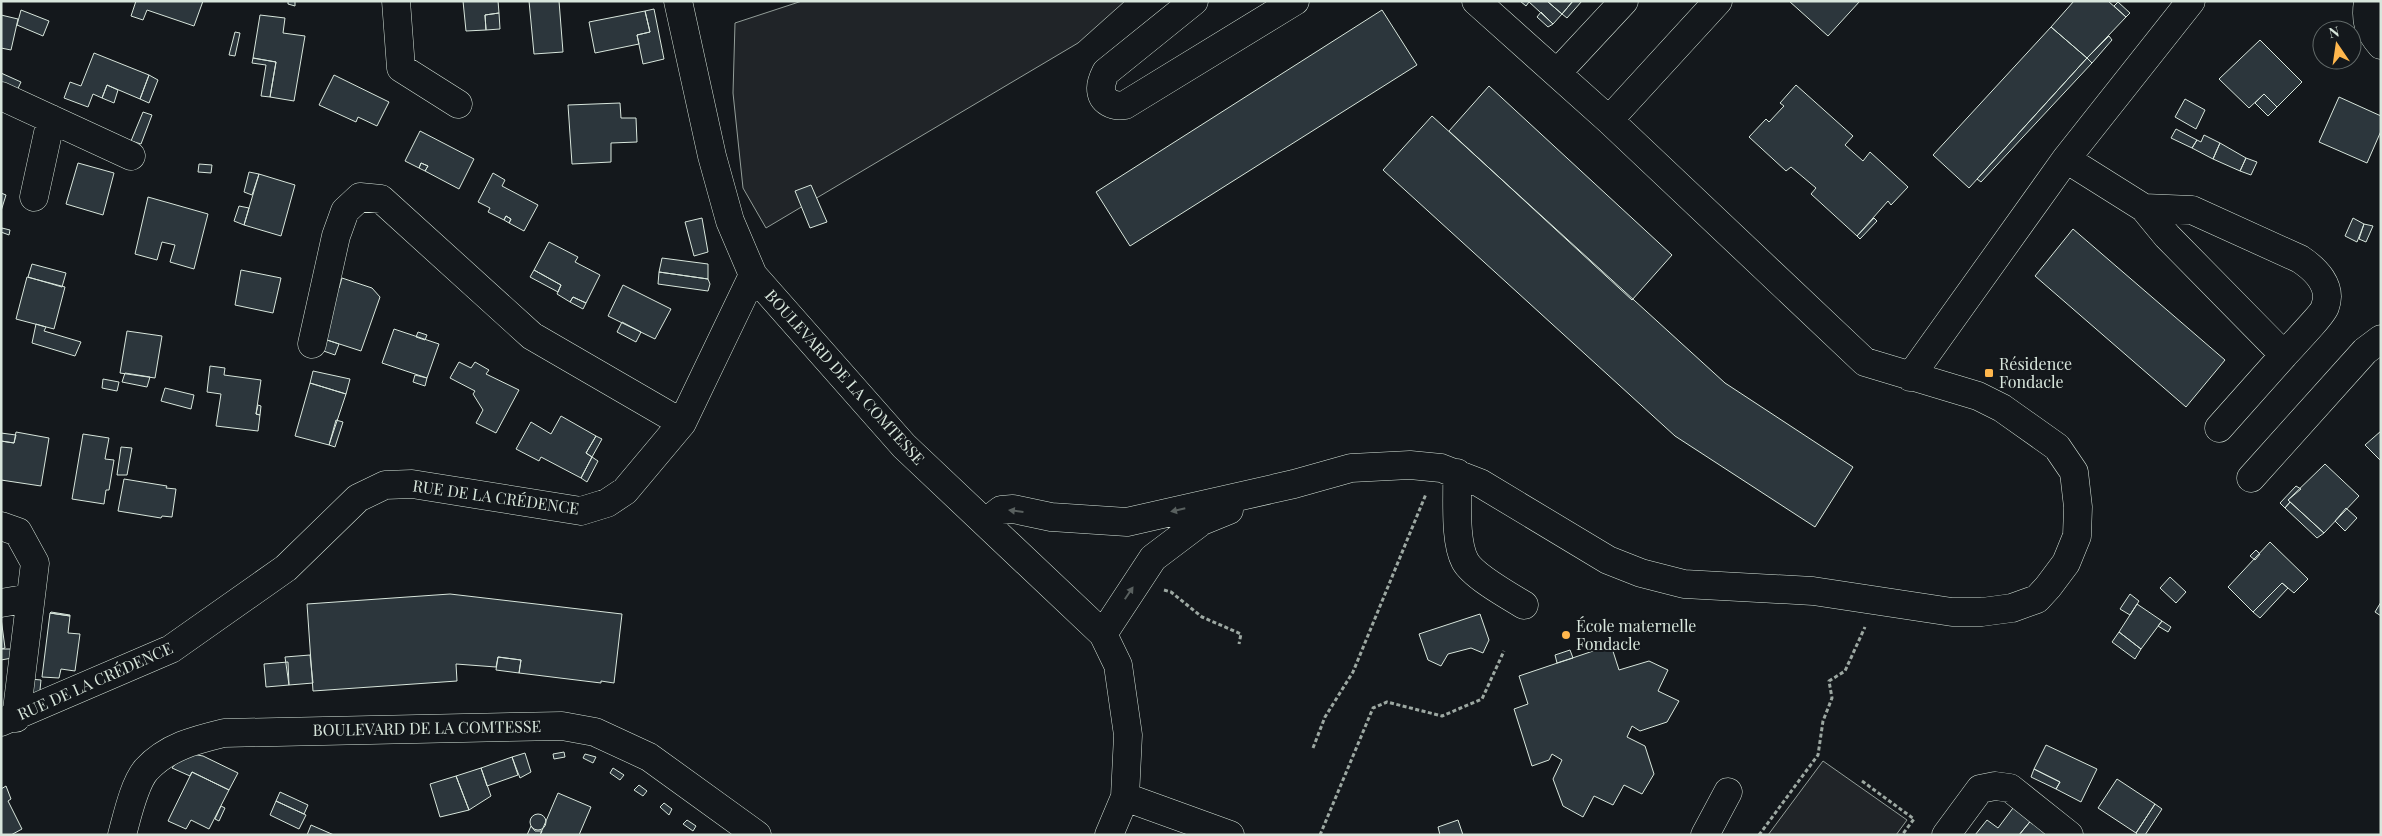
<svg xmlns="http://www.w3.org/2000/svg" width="2382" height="836" viewBox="0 0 2382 836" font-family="'Playfair Display',serif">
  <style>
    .green { fill: #202428; stroke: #939e99 }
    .building { fill: #2c363c; stroke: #d8e6dc }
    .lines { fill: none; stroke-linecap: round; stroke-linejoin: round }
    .minor-casing { stroke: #d8e6dc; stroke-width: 29 }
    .path { stroke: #9da8a2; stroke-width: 3; stroke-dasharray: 4 2.5; stroke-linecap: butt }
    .minor { stroke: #14181c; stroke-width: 28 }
    .oneway { fill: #59605f }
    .poi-dot { fill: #ffb74d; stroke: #14181c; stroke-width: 2 }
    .labels { text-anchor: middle; stroke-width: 4; stroke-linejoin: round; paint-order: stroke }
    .poi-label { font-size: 16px; fill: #d8e6dc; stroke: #14181c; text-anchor: start }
    .street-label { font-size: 16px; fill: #d8e6dc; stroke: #14181c }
  </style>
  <rect width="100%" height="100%" fill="#14181c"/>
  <path class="green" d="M802,1h323l-47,42 -312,185 -23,-40 -10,-95 2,-70z
    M1823,761l84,59 -11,15h-128z"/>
  <path class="building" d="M136,1h67l-9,25 -47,-16 -4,10 -12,-4z
    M288,1h7v5l-7,-2z
    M463,1h35l1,12 -14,2 1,15 -20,1z
    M529,1h30l4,51 -29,2z
    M1520,1h8l1,1 -3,4z
    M1528,1h19l15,13 -9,10z
    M1547,1h26l-11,13z
    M1573,1h9l-15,17 -5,-4z
    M1789,1h71l-32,35z
    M2074,1h34l18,16 -39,41 -36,-31z
    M2118,2l12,11 -4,4 -12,-11z
    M654,9l10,50 -21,5 -6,-29 13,-3 -5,-21z
    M21,10l28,11 -6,15 -26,-11z
    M1382,10l35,55 -287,181 -34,-54z
    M645,11l5,21 -13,3 2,9 -44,9 -6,-31z
    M1541,12l12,12 -5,3 -11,-10z
    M499,13l1,16 -14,1 -1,-15z
    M1,15l17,4 -7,31 -10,-2z
    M260,15l25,3 -2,15 22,3 -11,65 -24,-4 6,-35 -23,-4z
    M2051,27l36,31 -118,130 -36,-33z
    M235,32l5,1 -5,23 -6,-1z
    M2109,36l3,4 -20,23 -5,-5z
    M2260,40l42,42 -25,25 -13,-13 -15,14 -30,-29z
    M94,53l55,22 -9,24 -33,-14 -5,13 -9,-4 -5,13 -24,-9 6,-16 11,4z
    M253,58l23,4 -6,35 -9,-1 5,-31 -14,-2z
    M2087,58l5,5 -111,119 -4,-3z
    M1,73l20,9 -7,15 -13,-7z
    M149,75l9,5 -9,23 -9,-4z
    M334,75l55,27 -12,24 -19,-9 -2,5 -37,-17z
    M107,85l11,5 -4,13 -12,-5z
    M1796,85l57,51 -8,9 18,16 7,-9 38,35 -17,18 -3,-4 -31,35 -46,-42 5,-6 -25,-21 -5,4 -37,-34 17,-18 3,3 15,-16 -4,-3z
    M1489,86l183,169 -40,45 -183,-169z
    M2264,94l13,13 -9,9 -13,-13z
    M2339,97l42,19v15l-14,32 -48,-21z
    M2185,99l20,11 -9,19 -21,-12z
    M620,103l1,15h15l1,24 -26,1v19l-39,2 -4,-59z
    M143,112l9,3 -11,29 -10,-3z
    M1432,116l293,267 128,84 -38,60 -140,-91 -292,-266z
    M2176,129l21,11 -5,8 -21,-10z
    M420,131l54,28 -15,30 -34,-18 3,-5 -7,-3 -2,5 -14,-7z
    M2204,135l16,8 -7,16 -21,-11 5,-8 4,2z
    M2220,143l26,15 -6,13 -27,-12z
    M2246,158l11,4 -6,13 -11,-4z
    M78,163l36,10 -11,42 -37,-11z
    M421,163l7,3 -3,5 -6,-3z
    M199,164l13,1 -1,8 -13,-1z
    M249,172l10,2 -7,21 -8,-3z
    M493,173l12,7 -3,6 36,19 -14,26 -15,-8 2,-4 -5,-3 -2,4 -16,-8 2,-4 -12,-6z
    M259,174l36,11 -14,51 -37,-11z
    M811,185l16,37 -17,6 -15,-37z
    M1,193l5,2 -5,16z
    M148,197l60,17 -14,55 -24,-7 5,-17 -13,-3 -5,18 -22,-6z
    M239,206l10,2 -5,17 -10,-4z
    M506,216l5,3 -2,4 -5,-3z
    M702,218l6,34 -14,4 -9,-34z
    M1874,218l3,3 -17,18 -3,-3z
    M2353,218l11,6 -7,18 -12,-6z
    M2364,224l9,2 -7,16 -7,-3z
    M2,228l8,2 -1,5 -8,-3z
    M2073,229l152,131 -39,47 -151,-131z
    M549,242l29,15 -3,5 25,13 -14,28 -13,-6 -3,5 -13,-8 4,-9 -27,-15z
    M662,258l46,6v15l-49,-7z
    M32,264l34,9 -4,14 -34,-10z
    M241,270l40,8 -8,35 -38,-8z
    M534,270l27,15 -3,7 -28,-15z
    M659,272l49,7 2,5 -2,7 -50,-7z
    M27,277l38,10 -11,42 -38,-10z
    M342,278l30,10 8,9 -19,54 -40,-13 13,-51 5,1z
    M623,285l48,24 -16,30 -47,-23z
    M573,297l13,6 -3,6 -13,-7z
    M622,322l19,10 -5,10 -19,-10z
    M36,324l10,3 -2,4 37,11 -6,14 -43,-13z
    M394,329l45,15 -12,34 -45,-15z
    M127,331l35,5 -7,42 -35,-5z
    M418,332l9,3 -2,5 -9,-3z
    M321,338l18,6 -4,11 -17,-6z
    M459,362l12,6 4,-6 14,8 -3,4 33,16 -23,43 -20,-10 7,-13 -10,-16 2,-3 -25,-13z
    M210,366l15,2 -1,7 37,5 -5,34 4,1 -2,16 -42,-5 5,-32 -14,-2z
    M313,371l37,8 -4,15 -36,-11z
    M125,373l25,4 -3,10 -25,-5z
    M415,375l12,3 -2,8 -12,-4z
    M103,379l16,3 -2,9 -15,-3z
    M310,383l36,11 -17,51 -34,-9z
    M165,388l29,7 -3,14 -30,-8z
    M258,405l3,1 -1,9 -4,-1z
    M561,416l35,20 -10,17 6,4 -11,21 -40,-21 -2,4 -23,-12 15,-27 20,12z
    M336,420l7,2 -8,25 -6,-2z
    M2381,431v30l-16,-16z
    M16,432l33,6 -8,48 -40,-6v-39l13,2z
    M1,433l15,2 -2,8 -13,-2z
    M83,434l26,4 -4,21 9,1 -5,30h-3l-2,14 -32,-5z
    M596,436l6,3 -10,18 -6,-4z
    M121,447l11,1 -5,27h-10z
    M592,457l6,4 -11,21 -6,-4z
    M2325,464l34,32 -35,37 -36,-33z
    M124,479l43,7 -1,2 10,1 -4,28 -10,-1 -1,2 -43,-7z
    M2296,486l5,3 -13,11 2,2 -5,6 -5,-5z
    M2290,502l34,31 -7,5 -32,-30z
    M2346,508l11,10 -12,13 -10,-10z
    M2270,542l38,37 -14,14 -12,-10 -29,29 -25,-25z
    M2256,550l4,4 -5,6 -5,-4z
    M2170,577l16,15 -10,11 -16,-15z
    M2282,583l6,5 -28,30 -7,-6z
    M450,594l172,20 -8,69 -13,-2v2l-82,-10 2,-13 -23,-3 -2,10 -40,-3 1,17 -144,10 -6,-87z
    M2130,594l9,7 -9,14 -10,-6z
    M2381,602v14l-6,-4z
    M2137,604l25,17 -21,28 -22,-17z
    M51,612l19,3v1l-20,-3z
    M50,613l20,3 -2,17 12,1 -5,37 -14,-2 -2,9 -17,-1z
    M1480,614l9,26 -6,13 -12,-5 -23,6 -7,12 -13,-6 -9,-26z
    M1,618l4,30 -4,1z
    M2162,621l9,6 -3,5 -10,-6z
    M2119,632l22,17 -6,10 -23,-17z
    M1611,645l8,25 30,-9 19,9 -10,21 21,10 -12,21 -27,9 -8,-5 -5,11 18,9 9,28 -12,20 -18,-9 -11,20 -19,-9 -11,21 -20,-11 -10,-27 9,-19 -10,-6 -3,6 -17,6 -18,-57 14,-5 -9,-28z
    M1,649h12l-1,9 -11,2z
    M1570,650l3,8 -16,5 -2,-8z
    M310,655l3,28 -24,2 -4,-28z
    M498,657l23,3 -2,13 -23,-3z
    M288,662l1,23 -23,2 -2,-23z
    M30,679l11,1 -2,20 -13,4z
    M2046,745l51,24 -16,33 -25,-13 4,-7 -26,-13z
    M564,752l1,5 -11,2 -1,-5z
    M525,753l6,19 -11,6 -8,-21z
    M192,754l11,2 35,17 -9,17 -37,-18 -2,4 -18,-8 9,-11z
    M585,754l11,3 -3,6 -10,-5z
    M512,757l6,18 -31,11 -6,-18z
    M481,768l10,28 -22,14 -13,-34z
    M613,768l11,7 -4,5 -10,-7z
    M2034,769l26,13 -4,7 -25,-12z
    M192,772l37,18 -20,39 -18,-9 -5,9 -18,-8z
    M456,776l13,34 -29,7 -10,-33z
    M2117,779l38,25 -19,29 -38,-25z
    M639,785l8,6 -4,5 -9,-6z
    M6,786l5,13 -3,2 14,28 -11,6h-10v-46z
    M280,792l28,13 -4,9 -28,-13z
    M558,793l33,14 -12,28h-39z
    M276,801l30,14 -7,14 -29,-14z
    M664,803l8,6 -3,6 -9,-8z
    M2016,804l17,14 -14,17h-44l12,-15 11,8z
    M2155,804l7,5 -17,26h-7l-2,-2z
    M221,806l4,2 -6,13 -4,-2z
    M530 822a8 8 0 1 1 16 0a8 8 0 1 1-16 0Z
    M2033,818l20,17h-34z
    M687,820l9,6 -3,5 -10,-7z
    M1458,820l5,15h-23l-2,-8z
    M311,825l23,10h-27z
    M531,826l4,5h7l-2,4h-13z"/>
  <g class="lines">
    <g class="minor-casing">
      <path id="minor" d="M396,1l5,67 57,36
        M678,1l34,155 18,65 23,54 151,171 199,188 15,31 10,70 -3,62 -16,38
        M1194,1l-88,71c-2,4 -5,11 -5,16 0,14 13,19 24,17l170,-104
        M2368,1c-3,20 0,29 13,44
        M1557,73l67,-72
        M1,96l130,60
        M1609,120l109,-119
        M2066,159l78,49 23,28 117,119c7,-8 39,-41 41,-48 8,-21 -10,-38 -25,-48l-108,-49 -48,-2
        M34,197l17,-78
        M312,344l24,-108 9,-25 15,-14 21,2 151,137 150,87
        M1910,377l156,-218 125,-158
        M2219,428l65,-73
        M1457,473c1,25 -3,67 8,88 8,15 44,35 59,44
        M2251,478l114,-127 16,-12
        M986,522l15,-12 12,-1 38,8 76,5 167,-38 57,-16 59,-3 31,3 39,15 128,77 33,13 43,11 129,7 139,21h30l30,-4 25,-9 11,-12 18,-24 11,-27 1,-29 -4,-35 -17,-25 -55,-39 -24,-12 -113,-34 -256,-242 -133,-119
        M1,526l17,6 17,31 -19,155
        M1,603l29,-5
        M1103,634l50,-76 49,-37 27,-11
        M1,722l170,-73 115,-81 72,-70 27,-13 27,-1 169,27 26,-8 18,-12 57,-68 71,-148
        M1125,797l105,38
        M122,835c5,-18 12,-51 24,-65 21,-23 49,-30 78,-37l338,-7 33,6 54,25 108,78
        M1705,835l23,-43
        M1946,835l34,-46 15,-3 15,2 59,47"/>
    </g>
    <path class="path" d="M1164,590l7,2 31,25 39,17 -2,10
      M1313,748l12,-31 28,-45 73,-178
      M1862,781l52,38 -12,16
      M1320,835l53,-127 14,-6 55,14 40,-17 22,-48
      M1759,835l59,-80 5,-34 9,-23 -3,-17 16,-10 20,-44"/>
    <use href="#minor" class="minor"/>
  </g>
  <defs><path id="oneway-solid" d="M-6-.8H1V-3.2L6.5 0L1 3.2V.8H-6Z" transform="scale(1.25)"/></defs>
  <g class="oneway">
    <use href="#oneway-solid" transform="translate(1178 510) rotate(167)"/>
    <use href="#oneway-solid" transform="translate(1016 511) rotate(-173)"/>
    <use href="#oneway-solid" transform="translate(1129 593) rotate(-56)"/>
  </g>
  <g class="poi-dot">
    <rect x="1984" y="368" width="10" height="10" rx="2.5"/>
    <circle cx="1566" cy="635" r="5"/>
  </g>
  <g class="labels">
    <g class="poi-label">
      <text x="1999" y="370">Résidence<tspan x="1999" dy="18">Fondacle</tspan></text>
      <text x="1576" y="632">École maternelle<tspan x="1576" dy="18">Fondacle</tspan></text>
    </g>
    <g class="street-label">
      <text transform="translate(845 377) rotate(48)" y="6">BOULEVARD DE LA COMTESSE</text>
      <text transform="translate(496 497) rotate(8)" y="6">RUE DE LA CRÉDENCE</text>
      <text transform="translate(95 681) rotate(-24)" y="6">RUE DE LA CRÉDENCE</text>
      <text transform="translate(427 728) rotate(-1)" y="6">BOULEVARD DE LA COMTESSE</text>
    </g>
  </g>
  <rect width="2382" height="836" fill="none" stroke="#d8e6dc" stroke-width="5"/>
  <g transform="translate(2337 45) rotate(347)"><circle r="24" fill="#14181c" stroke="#626a69"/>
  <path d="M0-4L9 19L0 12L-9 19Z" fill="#ffb74d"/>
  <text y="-8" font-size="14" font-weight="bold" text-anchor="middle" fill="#d8e6dc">N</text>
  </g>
</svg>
